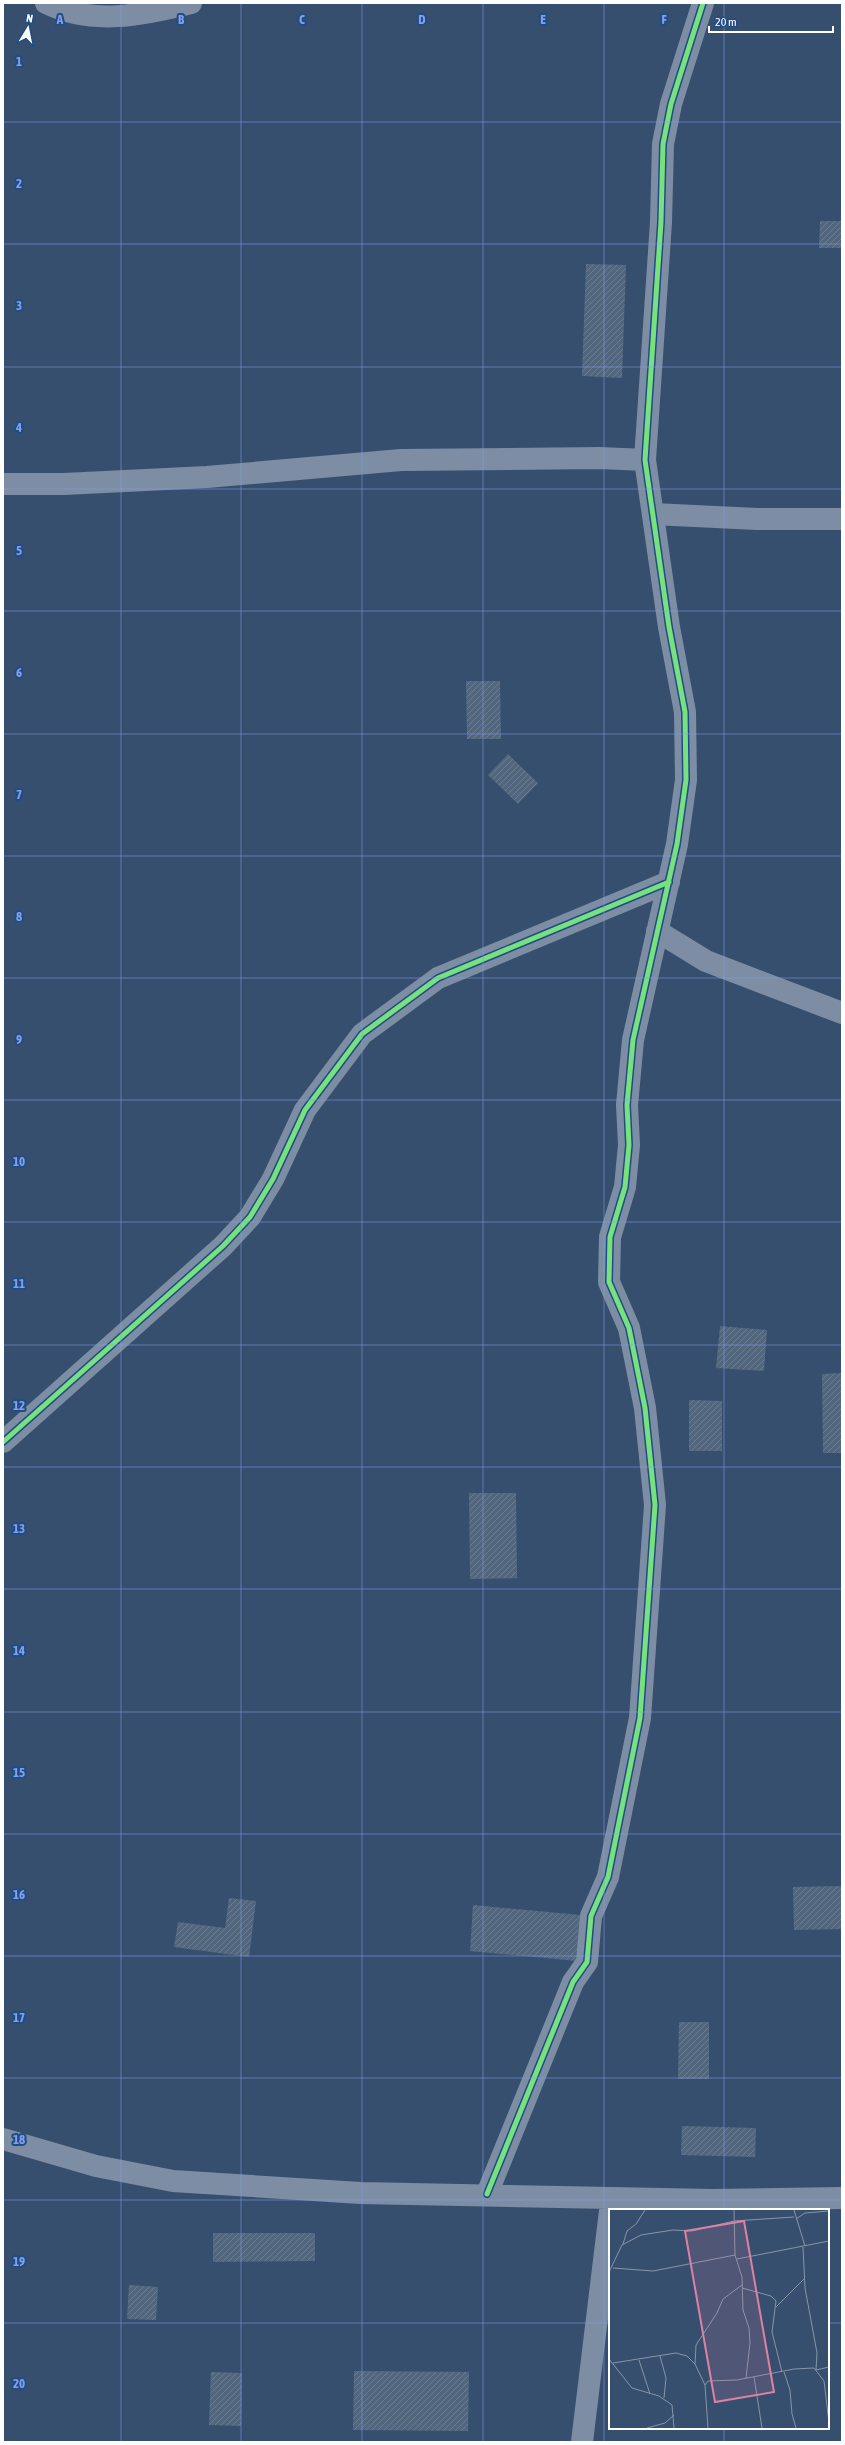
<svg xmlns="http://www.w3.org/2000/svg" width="845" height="2445" viewBox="0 0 845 2445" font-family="'Asap Condensed',sans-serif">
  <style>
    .building { fill: url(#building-hatch) }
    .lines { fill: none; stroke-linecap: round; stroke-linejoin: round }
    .street { stroke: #7d8ea4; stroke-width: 22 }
    .cycleway-casing { stroke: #204d84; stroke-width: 8 }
    .cycleway { stroke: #77e17e; stroke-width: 5 }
    .grid { fill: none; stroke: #839eea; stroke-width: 1; stroke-opacity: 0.55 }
    .inset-road { fill: none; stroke: #8795a8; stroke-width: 1 }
    .view { fill: #dd80a5; fill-opacity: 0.15; stroke: #dd80a5; stroke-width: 2 }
    .inset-edge { fill: none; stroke: #fff; stroke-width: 2 }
    .grid-label { font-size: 13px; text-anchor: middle; font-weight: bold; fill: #839eea; stroke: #204d84; stroke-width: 4; stroke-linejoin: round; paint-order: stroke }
  </style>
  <defs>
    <pattern id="building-hatch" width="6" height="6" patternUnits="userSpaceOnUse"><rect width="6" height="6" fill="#52667e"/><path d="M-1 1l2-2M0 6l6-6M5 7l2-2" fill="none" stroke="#6c7d91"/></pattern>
  </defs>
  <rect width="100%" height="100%" fill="#374f6e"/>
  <path class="building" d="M820,221h22v27h-23z
    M586,264l40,1 -4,113 -40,-2z
    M466,681h34l1,58h-34z
    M508,754l30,29 -20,21 -30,-29z
    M720,1326l47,4 -3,41 -48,-3z
    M842,1373v80h-19l-1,-79z
    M689,1400l33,1v50h-33z
    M469,1493h47l1,85 -47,1z
    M842,1886v43l-48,1 -1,-43z
    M229,1898l27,3 -7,56 -75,-10 4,-25 47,6z
    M473,1905l118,11 -4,46 -117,-11z
    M679,2022h30v57h-31z
    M682,2126l74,2 -1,29 -74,-2z
    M213,2233h102v28l-102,1z
    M129,2285l29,2 -2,33 -29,-1z
    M354,2371l115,1 -1,59 -115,-1z
    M211,2372l31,1 -1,53 -32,-1z"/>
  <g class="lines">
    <path class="street" d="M46,3c46,23 97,12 145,0
      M3,484h61l143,-7 194,-17 199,-2 45,2
      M653,514l104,5h85
      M657,931l49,30 136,52
      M3,1442l220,-196 27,-29 23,-38 32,-69 57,-76 76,-56 231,-96
      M3,2139l93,27 77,15 187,12 353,7 129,-2
      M487,2194l86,-212 14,-20 4,-46 17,-39 32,-159 15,-213 -10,-97 -16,-80 -20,-46 1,-45 15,-50 4,-42 -2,-40 6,-65 44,-196 9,-64 -1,-68 -16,-85 -24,-167 16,-238 2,-78 8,-40 32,-101
      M582,2442l28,-231"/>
    <g class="cycleway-casing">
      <path id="cycleway" d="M3,1442l220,-196 27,-29 23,-38 32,-69 57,-76 76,-56 231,-96
        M487,2194l86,-212 14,-20 4,-46 17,-39 32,-159 15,-213 -10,-97 -16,-80 -20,-46 1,-45 15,-50 4,-42 -2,-40 6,-65 44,-196 9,-64 -1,-68 -16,-85 -24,-167 16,-238 2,-78 8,-40 32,-101"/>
    </g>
    <use href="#cycleway" class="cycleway"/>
  </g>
  <path class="grid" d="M121,3v2439M241,3v2439M362,3v2439M483,3v2439M604,3v2439M724,3v2207M3,122h839M3,244h839M3,367h839M3,489h839M3,611h839M3,734h839M3,856h839M3,978h839M3,1100h839M3,1222h839M3,1345h839M3,1467h839M3,1589h839M3,1712h839M3,1834h839M3,1956h839M3,2078h839M3,2200h839M3,2323h607M828,2323h14M724,2428v14"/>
  <g transform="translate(609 2209)">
    <rect width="220" height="220" fill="#374f6e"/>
    <path class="inset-road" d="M125,1l1,45 7,22 1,33 6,18 1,15 -4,35M185,1l11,36M187,10l9,-6 24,-2M14,35l4,-13 9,-7 9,-14M194,38l2,41 12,65 -1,17 13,-3M128,50l92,-18M4,59l40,3 82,-16M0,63l13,-27 19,-10 32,-5 19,1 42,-10 60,-4M133,79l29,8 5,5 -4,31 10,40M167,98l28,-28M51,147l6,22 -2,20M0,150l23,29 27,8 13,9 2,23M30,151l11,34M4,154l63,-10 11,3 8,8M175,163l6,18 2,24 4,14M145,168l8,51M96,176l3,-4 29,-1 57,-11 20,-1 10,13 5,42M38,219l18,-5 9,-8M99,219l-3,-43 -10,-21 1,-19 21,-32 6,-14 19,-14"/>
    <path class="view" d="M135,12l30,171 -59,10 -30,-171z"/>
    <rect width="220" height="220" class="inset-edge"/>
  </g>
  <g class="grid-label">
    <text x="60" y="24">A</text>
    <text x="181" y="24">B</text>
    <text x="302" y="24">C</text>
    <text x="422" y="24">D</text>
    <text x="543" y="24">E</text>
    <text x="664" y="24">F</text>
    <text x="19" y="66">1</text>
    <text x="19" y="188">2</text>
    <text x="19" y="310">3</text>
    <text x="19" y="432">4</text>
    <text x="19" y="555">5</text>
    <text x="19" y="677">6</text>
    <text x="19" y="799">7</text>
    <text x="19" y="921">8</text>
    <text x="19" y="1044">9</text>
    <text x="19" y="1166">10</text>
    <text x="19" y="1288">11</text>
    <text x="19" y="1410">12</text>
    <text x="19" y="1533">13</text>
    <text x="19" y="1655">14</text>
    <text x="19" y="1777">15</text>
    <text x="19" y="1899">16</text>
    <text x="19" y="2022">17</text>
    <text x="19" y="2144">18</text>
    <text x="19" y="2266">19</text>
    <text x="19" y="2388">20</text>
  </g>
  <rect width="845" height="2445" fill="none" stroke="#ffffff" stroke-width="8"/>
  <g transform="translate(28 28) rotate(10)" stroke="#204d84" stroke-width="3" paint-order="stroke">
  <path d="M0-3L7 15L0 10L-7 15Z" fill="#ffffff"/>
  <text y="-6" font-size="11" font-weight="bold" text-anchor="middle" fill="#ffffff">N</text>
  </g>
  <path d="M709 26v6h124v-6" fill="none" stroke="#ffffff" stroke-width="2"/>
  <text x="715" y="26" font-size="12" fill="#ffffff" stroke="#204d84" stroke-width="3" paint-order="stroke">20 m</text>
</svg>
